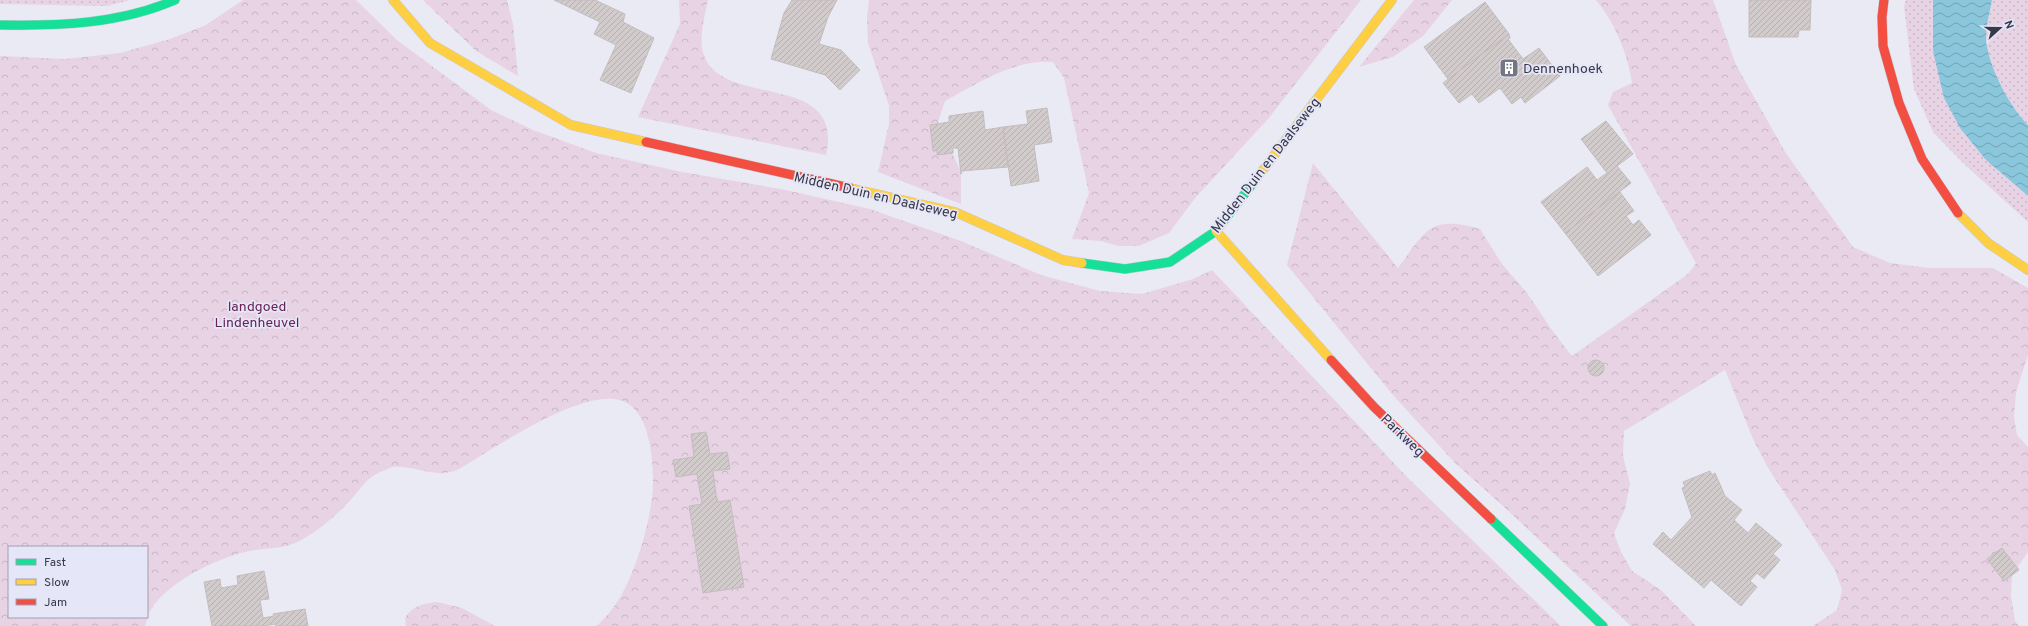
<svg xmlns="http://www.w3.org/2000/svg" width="2028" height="626" viewBox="0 0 2028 626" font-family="Overpass,sans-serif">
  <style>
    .grass { fill: url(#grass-dots) }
    .forest { fill: url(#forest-crowns); fill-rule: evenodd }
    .water { fill: url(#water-waves) }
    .building { fill: url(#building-hatch); stroke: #c4bcbe }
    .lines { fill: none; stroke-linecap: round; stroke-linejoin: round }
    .fast-casing { stroke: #c6c8d4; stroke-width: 10 }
    .slow-casing { stroke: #c6c8d4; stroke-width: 10 }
    .jam-casing { stroke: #c6c8d4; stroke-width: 10 }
    .fast { stroke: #16e098; stroke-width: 9 }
    .slow { stroke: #ffcf43; stroke-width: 9 }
    .jam { stroke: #f24e42; stroke-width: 9 }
    .labels { text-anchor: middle; stroke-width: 3.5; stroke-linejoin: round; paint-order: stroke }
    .poi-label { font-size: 14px; fill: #373848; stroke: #e5e7f8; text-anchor: start }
    .street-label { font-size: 14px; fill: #373848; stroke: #e5e7f8 }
    .park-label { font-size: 14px; fill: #692156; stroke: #e5e7f8 }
  </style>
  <defs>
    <pattern id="grass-dots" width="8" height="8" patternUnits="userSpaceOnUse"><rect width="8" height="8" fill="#e8d3e5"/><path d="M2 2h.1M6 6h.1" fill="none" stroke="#c8b6c6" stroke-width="1.8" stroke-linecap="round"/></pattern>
    <pattern id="forest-crowns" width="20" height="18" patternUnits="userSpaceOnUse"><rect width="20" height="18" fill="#e8d3e5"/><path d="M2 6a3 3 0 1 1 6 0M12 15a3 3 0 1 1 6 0" fill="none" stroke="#c8b6c6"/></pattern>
    <pattern id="water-waves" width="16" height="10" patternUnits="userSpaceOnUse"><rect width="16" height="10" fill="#8ac7dc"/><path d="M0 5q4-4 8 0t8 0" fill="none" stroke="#72a3b4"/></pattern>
    <pattern id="building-hatch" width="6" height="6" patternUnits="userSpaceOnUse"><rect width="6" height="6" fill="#d2cbcc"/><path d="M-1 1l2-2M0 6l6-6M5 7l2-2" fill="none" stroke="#b5afb1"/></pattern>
  </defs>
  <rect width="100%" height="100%" fill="#e9eaf4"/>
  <path class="grass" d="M0,0h130l-23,6 -107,-2z
    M1906,0h27v51l27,77 25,31 43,37v26l-65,-59 -30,-31 -19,-43 -10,-83z
    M1992,0h36v125c-19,-19 -41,-61 -42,-88 0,-12 4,-25 6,-37z"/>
  <path class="forest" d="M243,0h113l41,40 94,70 42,20 63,23 86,19 99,17 89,20 91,32 80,34 59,16 42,3 51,-15 19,-9 194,206 155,150h-964c5,-6 12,-12 16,-18 21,-27 40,-91 40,-126 0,-23 -3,-68 -28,-80 -38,-18 -130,46 -164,66 -23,13 -45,-3 -68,-1 -4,1 -10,4 -15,6 -13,6 -21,21 -31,31 -13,13 -28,26 -44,35 -17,10 -29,8 -47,11 -32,4 -89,31 -106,61 -2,4 -3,10 -5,15h-145v-570l65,3 55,-6 50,-14 36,-14zM9,547h138v70h-138z
    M423,0h84l6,24 5,52 -42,-25z
    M679,0h29c-3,15 -8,32 -6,48 11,65 144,18 124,107l-188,-38 42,-93z
    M869,0h492l-93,119 -72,78 -27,36 -30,13h-20l-19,-5 -28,-2 17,-46 -25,-115 -11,-16c-39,-3 -75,21 -108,39l-7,21 23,50v32l-83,-32 11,-48v-18l-21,-63 -1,-25z
    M1414,0h38l-29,36 -30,21 -34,10z
    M1596,0h117l23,65 49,87 68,95 37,16 39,5h64l35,20v67l-12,37 -2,25 3,18 11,12v105l-16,23 -1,21 4,25 4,5h-206l24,-16 5,-20 -7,-20 -67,-102 -15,-29 -28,-69 -101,61 -1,25 7,28 -5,25 -11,24 7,19 11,19 29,19 35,36h-65l-128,-120 -48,-43 -63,-69 -105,-129 26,-102 85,105c28,-38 32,-53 82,-39l22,35 25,29 27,40 18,23 116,-82 8,-11 -88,-158 5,-13 19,-9c-4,-29 -17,-60 -36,-83z
    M437,602l25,6 33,18h-89l-1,-8c8,-13 18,-14 32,-16z"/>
  <path class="water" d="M1933,0h59c-2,12 -6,25 -6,37 1,27 23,69 42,88v71l-43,-37 -25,-31 -16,-30 -11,-47z"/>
  <path class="building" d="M554,0h41l30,14 -2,8 31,16 -23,55 -31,-13 16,-35 -22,-11 6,-12z
    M792,0h45l-9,17 -9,27 22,6 19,20 -20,20 -15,-15 -54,-16 13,-46z
    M1749,0h62l-1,30h-11l-1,7h-49z
    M1485,2l24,32 -61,45 -24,-32z
    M1509,34l1,4 -2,1 15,20 16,-11 21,28 -35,27 -4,-6 -9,7 -12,-16 -21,15 -7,-9 -13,9 -16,-20z
    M1047,108l5,34 -18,3 5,36 -28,5 -8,-59 25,-3 -2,-13z
    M983,111l2,19 18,-3 5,40 -46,4 -1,3 -3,-26h-5v5l-16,2v-4h-4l-3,-26 19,-3v-6z
    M1606,121l27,33 -16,12 14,17 -66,50 -24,-31 46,-35 10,13 10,-7 -26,-34z
    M1620,192l14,19 -8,5 7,9 6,-5 12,15 -53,41 -33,-43z
    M1588 368a8 8 0 1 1 16 0a8 8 0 1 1-16 0Z
    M706,432l4,22 17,-2 3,17 -17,2 4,31 13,-2 14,87 -41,6 -14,-87 13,-2 -5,-30 -21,3 -3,-17 21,-3 -3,-23z
    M1710,471l2,4 3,-2 10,23 17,14 -8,10 14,13 8,-10 26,22 -9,9 7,6 -16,19 -7,-6 -7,8 7,6 -16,19 -30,-26 -7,8 -51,-44 10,-12 8,8 21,-23 -10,-29 3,-1 -2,-5z
    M2002,548l17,22 -15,11 -17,-22z
    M264,571l5,28 -9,1 3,18 11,-2 -1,-2 32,-5 3,17h-32l-1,-2 -11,2h-52l-8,-44 16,-3 1,9 17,-3 -1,-9z"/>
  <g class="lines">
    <g class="fast-casing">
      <path id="fast" d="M0,25c59,1 120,-1 175,-25
        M1082,263l43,6 45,-7 46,-31 37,-48
        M1491,519l112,107"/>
    </g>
    <g class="slow-casing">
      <path id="slow" d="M393,0l37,43 141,82 75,17
        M1253,183l139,-183
        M850,188l105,24 108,48 19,3
        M1958,213l30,30 40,27
        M1216,231l115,129"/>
    </g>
    <g class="jam-casing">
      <path id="jam" d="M1884,0l-2,17 1,29 16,57 23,56 36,54
        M646,142l204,46
        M1331,360l43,47 117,112"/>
    </g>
    <use href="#fast" class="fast"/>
    <use href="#slow" class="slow"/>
    <use href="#jam" class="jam"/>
  </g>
  <defs>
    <g id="building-square" transform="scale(1)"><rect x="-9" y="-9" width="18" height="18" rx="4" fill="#757684" stroke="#e5e7f8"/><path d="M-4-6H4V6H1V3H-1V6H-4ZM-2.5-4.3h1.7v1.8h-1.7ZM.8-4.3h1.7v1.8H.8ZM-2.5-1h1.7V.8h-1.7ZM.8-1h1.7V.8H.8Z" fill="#fff"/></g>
  </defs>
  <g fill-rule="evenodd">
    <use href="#building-square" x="1509" y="68"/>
  </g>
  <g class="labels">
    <g class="poi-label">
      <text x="1523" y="73">Dennenhoek</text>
    </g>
    <g class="street-label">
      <text transform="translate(1265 165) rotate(-52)" y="5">Midden Duin en Daalseweg</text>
      <text transform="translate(876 195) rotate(13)" y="5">Midden Duin en Daalseweg</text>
      <text transform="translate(1403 435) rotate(44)" y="5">Parkweg</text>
    </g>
    <g class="park-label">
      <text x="257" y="311">landgoed<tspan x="257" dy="16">Lindenheuvel</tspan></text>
    </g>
  </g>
  <rect x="8" y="546" width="140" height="72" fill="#e5e7f8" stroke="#9fa1b2"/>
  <rect x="16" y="559" width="20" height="6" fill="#16e098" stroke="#9fa1b2"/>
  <text x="44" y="566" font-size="12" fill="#373848">Fast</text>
  <rect x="16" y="579" width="20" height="6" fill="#ffcf43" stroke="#9fa1b2"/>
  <text x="44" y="586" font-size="12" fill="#373848">Slow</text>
  <rect x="16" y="599" width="20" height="6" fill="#f24e42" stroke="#9fa1b2"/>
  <text x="44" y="606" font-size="12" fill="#373848">Jam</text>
  <g transform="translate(2000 28) rotate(69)" stroke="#e5e7f8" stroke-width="3" paint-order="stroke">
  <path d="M0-3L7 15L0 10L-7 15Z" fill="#373848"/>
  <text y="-6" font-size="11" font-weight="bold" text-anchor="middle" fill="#373848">N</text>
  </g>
</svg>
